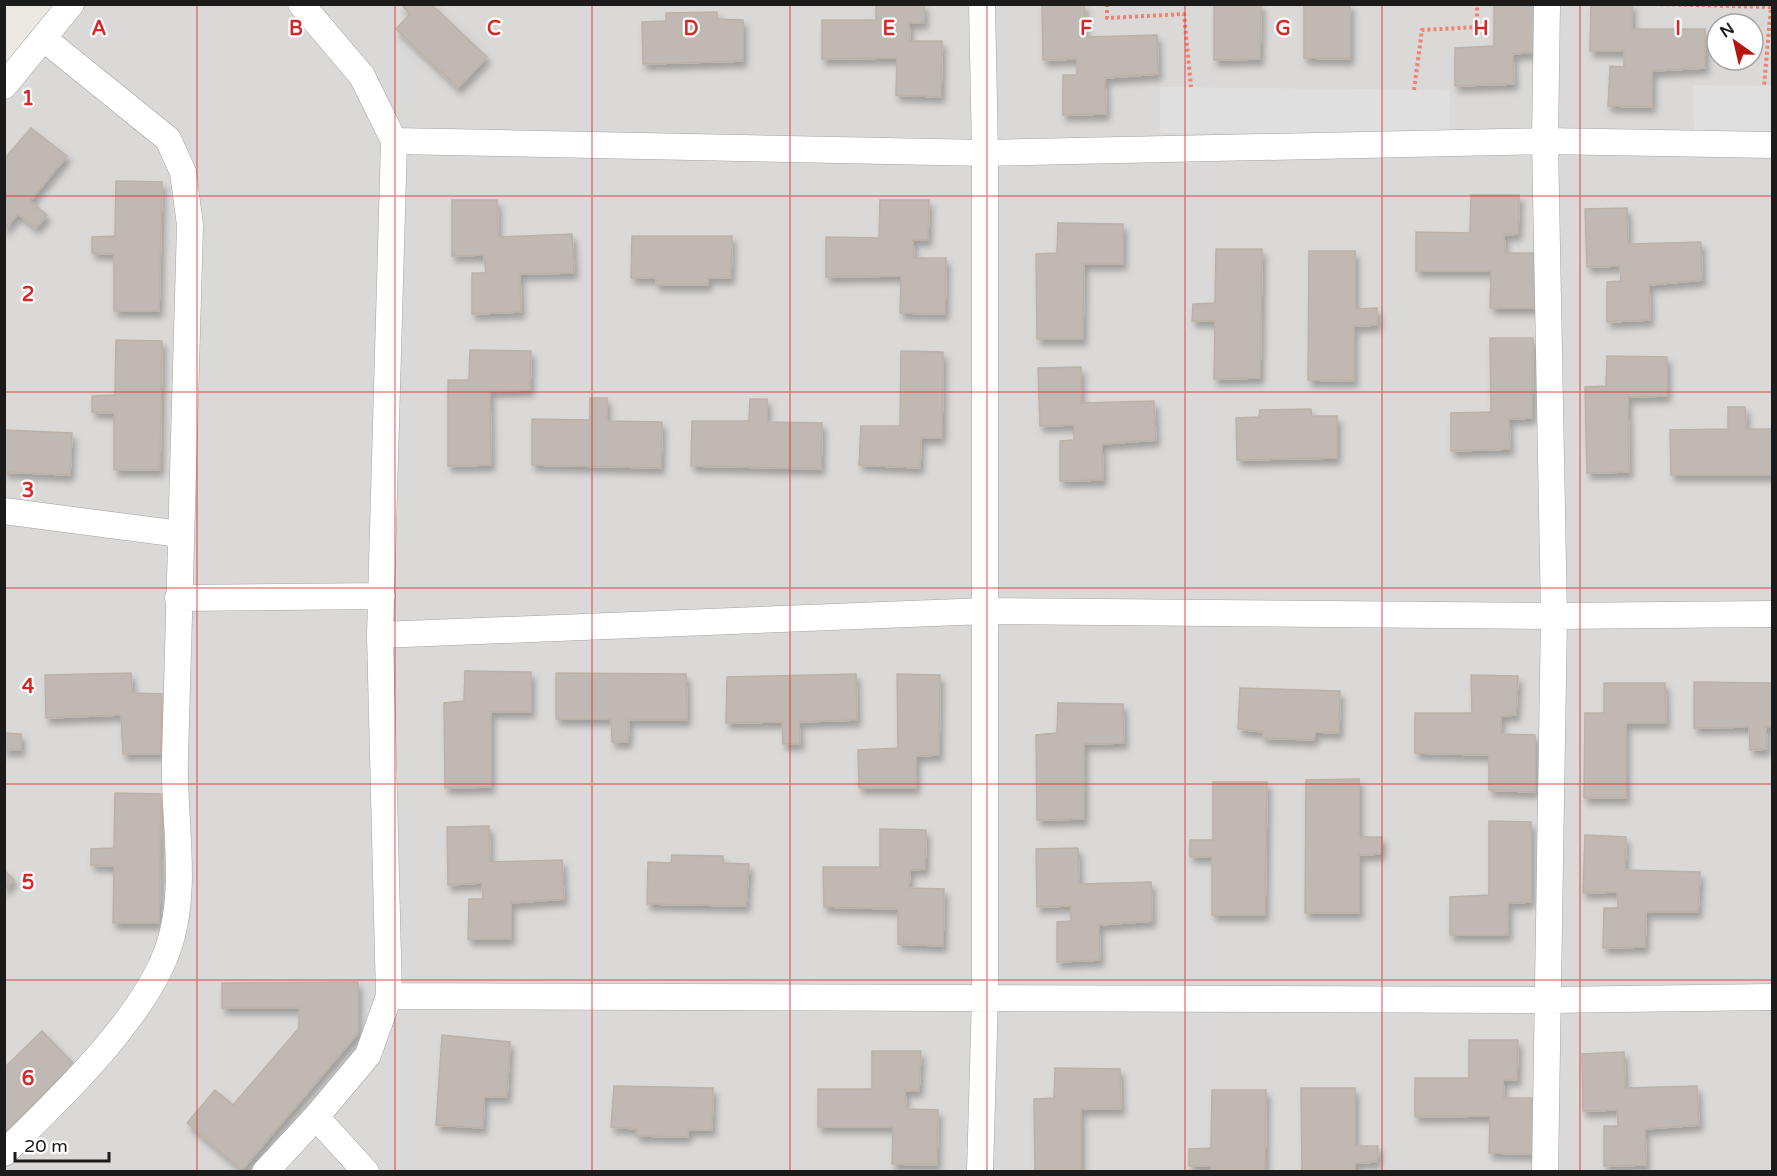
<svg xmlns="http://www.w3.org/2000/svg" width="1777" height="1176" viewBox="0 0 1777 1176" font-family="'Varela Round',sans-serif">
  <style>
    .residential { fill: #dad9d8; fill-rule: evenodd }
    .parking { fill: #dfdfdf }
    .building { fill: #c0b8b2; stroke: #bdb1a5; stroke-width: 1.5; filter: url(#shadow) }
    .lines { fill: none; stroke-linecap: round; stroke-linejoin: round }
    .street-casing { stroke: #a2a2a2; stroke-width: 27 }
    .path { stroke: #ef8270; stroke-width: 4; stroke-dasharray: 3 3; stroke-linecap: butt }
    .street { stroke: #fff; stroke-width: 26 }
    .grid { fill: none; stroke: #d62828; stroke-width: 1.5; stroke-opacity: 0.55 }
    .grid-label { font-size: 20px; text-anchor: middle; font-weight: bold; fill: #d62828; stroke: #fff; stroke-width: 4.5; stroke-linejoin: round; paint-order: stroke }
  </style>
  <defs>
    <filter id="shadow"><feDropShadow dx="3.5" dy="6" stdDeviation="3" flood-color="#0004"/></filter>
  </defs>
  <rect width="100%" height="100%" fill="#ece9e2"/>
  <path class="residential" d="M71,5h1701v1166l-1767,1v-1090zM1717,24h36v36h-36z"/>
  <path class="parking" d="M1693,85l79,1v46l-78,-1z
    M1160,87l290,3 -1,44 -289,-1z"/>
  <path class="building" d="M401,4h34l-2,2 54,51 -29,31 -62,-59 14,-15z
    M876,4h48v19h-15l1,18h32l-1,56 -45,-2 1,-37 -75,1v-39h54z
    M1042,4h42l1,33 72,-2 1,39 -53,4 1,36 -43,1v-40h14v-16l-34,1z
    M1214,4h47l-1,55 -46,1z
    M1304,4h46v55l-46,-1z
    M1494,4h42v48l-23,2 1,30 -59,2v-38l39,-2z
    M1591,4h41v25h73v39l-53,3v36l-44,-1 2,-40 14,1v-16h-34z
    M717,12v7l26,1v41l-100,3 -1,-42 24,-1v-8z
    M31,128l36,28 -37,45 17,14 -11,13 -18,-14 -14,16v-71z
    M116,181l46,1 -3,129h-45v-57l-22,-1v-16l23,-1z
    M1471,195h48l-1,39 -14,1 1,18h32l-2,55h-45l1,-37h-75v-39l54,1z
    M452,200h45l1,37 74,-3 2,39 -54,1 1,38 -49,2v-41h14l-2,-18 -32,1z
    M880,200h49l-1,40h-15l1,18h32l-1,56 -45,-1 1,-37 -75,1v-40l53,1z
    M1627,208l1,36 73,-2 1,38 -53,5 1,35 -43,2v-40l14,-1 -1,-15 -33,1 -2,-58z
    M1058,223l65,1v40h-39l-1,75h-46l-1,-85 21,-1z
    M632,236h100l-1,42h-23v7h-52v-7h-25z
    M1216,249h46l-2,129 -46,1 1,-58h-23l1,-17 22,-1z
    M1309,251h46v58l22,-1v17l-23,1v55l-46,-1z
    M1490,338h43l-1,80 -23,1 1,30 -59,2v-38l40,-1z
    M116,340l46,1 -2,129h-46v-57l-22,-1v-16l23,-1z
    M470,350l61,1 -1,39 -40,1 1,74 -43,1v-86h21z
    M901,351l42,1 -1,86h-21l-1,30 -61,-3 2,-39h39z
    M1607,356l60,1v39l-39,1 1,75 -42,1 -2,-86 21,-1z
    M1081,367v36l73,-2 2,39 -54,4 1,36 -43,1v-40l14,-1v-15l-34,1 -2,-58z
    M590,398h17v23l55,1 -1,46 -129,-3v-46l58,1z
    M750,399h17v23l55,1 -1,46 -130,-3 1,-45h57z
    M1728,407h17l1,22h26v46h-101l-1,-45 58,-1z
    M1311,409l1,7h25v42l-100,2 -1,-42 23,-1 1,-7z
    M4,430l68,3 -2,42 -66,-3z
    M465,671l66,1v40h-40v75l-46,1 -1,-85 20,-2z
    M131,673l1,20 30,1 -1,60h-38l-2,-39 -75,3 -1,-43z
    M556,673l130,1 1,46h-58l-1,22h-16l-1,-23h-55z
    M856,674l1,46 -58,2 1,22h-17l-1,-22 -56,1 1,-46z
    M897,674l43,1 -1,80 -23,1v32h-57l-1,-38 40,-2z
    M1471,675l47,1 -2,39 -15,1v18l34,1v57l-46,-2v-35l-74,-2v-40h57z
    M1694,682l78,1v44h-6l1,22 -17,1 -1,-23 -55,1z
    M1604,683h61l1,40h-40v75h-42l1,-85h19z
    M1240,688l100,3 -1,42 -24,-1 -1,8 -51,-2v-6l-25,-3z
    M1058,703l65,1 1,39 -40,1v75l-47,1 -1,-85 21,-2z
    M4,733l17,1v16h-17z
    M1359,779v58h23l-1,17 -22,1v58h-54l1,-133z
    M1213,782h54l-2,133h-53v-58h-22v-17h23z
    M115,793l46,1 -2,129h-46l1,-57 -23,-1v-16l23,-1z
    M1489,821l42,1v80l-23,1v32h-58v-38l39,-2z
    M489,826l1,36 72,-2 2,39 -53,4v36h-43l1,-40h14l-1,-16 -34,2 -1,-58z
    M880,829l46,1 -1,39 -15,1 -1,18 35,1 -1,57 -45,-2v-35l-74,-2 -1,-40h57z
    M1585,835l41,2 -1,33 75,2 -2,40h-52l-1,35 -42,1 1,-40h14l-1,-16 -34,1z
    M1078,848l1,36 72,-2 1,39 -53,4 1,35 -43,2v-40l14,-1v-15l-34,1 -1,-58z
    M672,855l51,1v7l26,1 -3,42 -99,-2 1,-42 23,1z
    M4,870l10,10 -10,10z
    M358,982v51l-116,137 -55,-47 28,-33 18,15 66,-77v-20h-77v-25z
    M42,1031l32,33 -70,69v-65z
    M442,1035l68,7 -3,55h-23l-1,31 -47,-3z
    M1469,1040h49l-1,40h-14l1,18h31l-1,56 -45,-1 1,-37 -75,1v-39h54z
    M872,1051h49l-2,40h-14l1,18 32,1 -1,55 -45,-1 1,-37h-75v-38h54z
    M1624,1052l1,36 72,-2 2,39 -54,4 1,36 -42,1v-40h14l-1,-16 -34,1 -1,-57z
    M1055,1068l65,1 1,40h-40v63h-46l-1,-73 20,-1z
    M614,1086l99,2 -1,42h-24v7l-52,-1 1,-7 -26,-2z
    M1301,1088h54v58h23l-1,16 -22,1v9h-53z
    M1212,1090h54l-1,82h-54v-6h-22v-17l22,-1z"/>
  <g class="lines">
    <g class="street-casing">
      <path id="street" d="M4,86l67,-82
        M394,141l591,12 560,-12 227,4
        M4,511l176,23
        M178,598l204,-2
        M380,635l605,-24 569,5 218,-2
        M389,996l1159,4 224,-3
        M316,1117l50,55
        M4,1153c54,-53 138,-132 164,-204 21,-60 5,-130 7,-192 4,-178 10,-355 15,-532l-7,-53 -15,-33 -125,-101
        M265,1172l51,-55 52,-62 21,-59 -9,-361 14,-494 -32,-65 -61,-72
        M980,1172l5,-176v-843l-3,-149
        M1545,1172l9,-556 -9,-475 2,-137"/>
    </g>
    <path class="path" d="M1107,4v14l77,-4 7,73
      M1654,4l117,3 -7,79
      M1414,90l8,-60 55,-3v-23"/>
    <use href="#street" class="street"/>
  </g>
  <path class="grid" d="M197,4v1168M395,4v1168M592,4v1168M790,4v1168M987,4v1168M1185,4v1168M1382,4v1168M1580,4v1168M4,196h1768M4,392h1768M4,588h1768M4,784h1768M4,980h1768"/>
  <g class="grid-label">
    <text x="99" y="35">A</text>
    <text x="296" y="35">B</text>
    <text x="494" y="35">C</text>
    <text x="691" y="35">D</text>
    <text x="889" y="35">E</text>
    <text x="1086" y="35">F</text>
    <text x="1283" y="35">G</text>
    <text x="1481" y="35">H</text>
    <text x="1678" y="35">I</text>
    <text x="28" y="105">1</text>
    <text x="28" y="301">2</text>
    <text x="28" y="497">3</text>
    <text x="28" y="693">4</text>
    <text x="28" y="889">5</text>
    <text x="28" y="1085">6</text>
  </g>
  <rect width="1777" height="1176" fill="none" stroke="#1b1b1b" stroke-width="12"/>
  <g transform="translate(1735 42) rotate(326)"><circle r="28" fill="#ffffff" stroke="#a4a4a4" stroke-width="1.5"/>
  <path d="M0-4.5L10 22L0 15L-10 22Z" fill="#b9150e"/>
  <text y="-9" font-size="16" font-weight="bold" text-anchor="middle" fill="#1b1b1b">N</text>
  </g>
  <path d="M15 1152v9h94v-9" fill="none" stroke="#1b1b1b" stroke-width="3"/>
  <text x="24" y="1152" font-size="18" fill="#1b1b1b" stroke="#ffffff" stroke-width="4.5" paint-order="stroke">20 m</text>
</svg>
